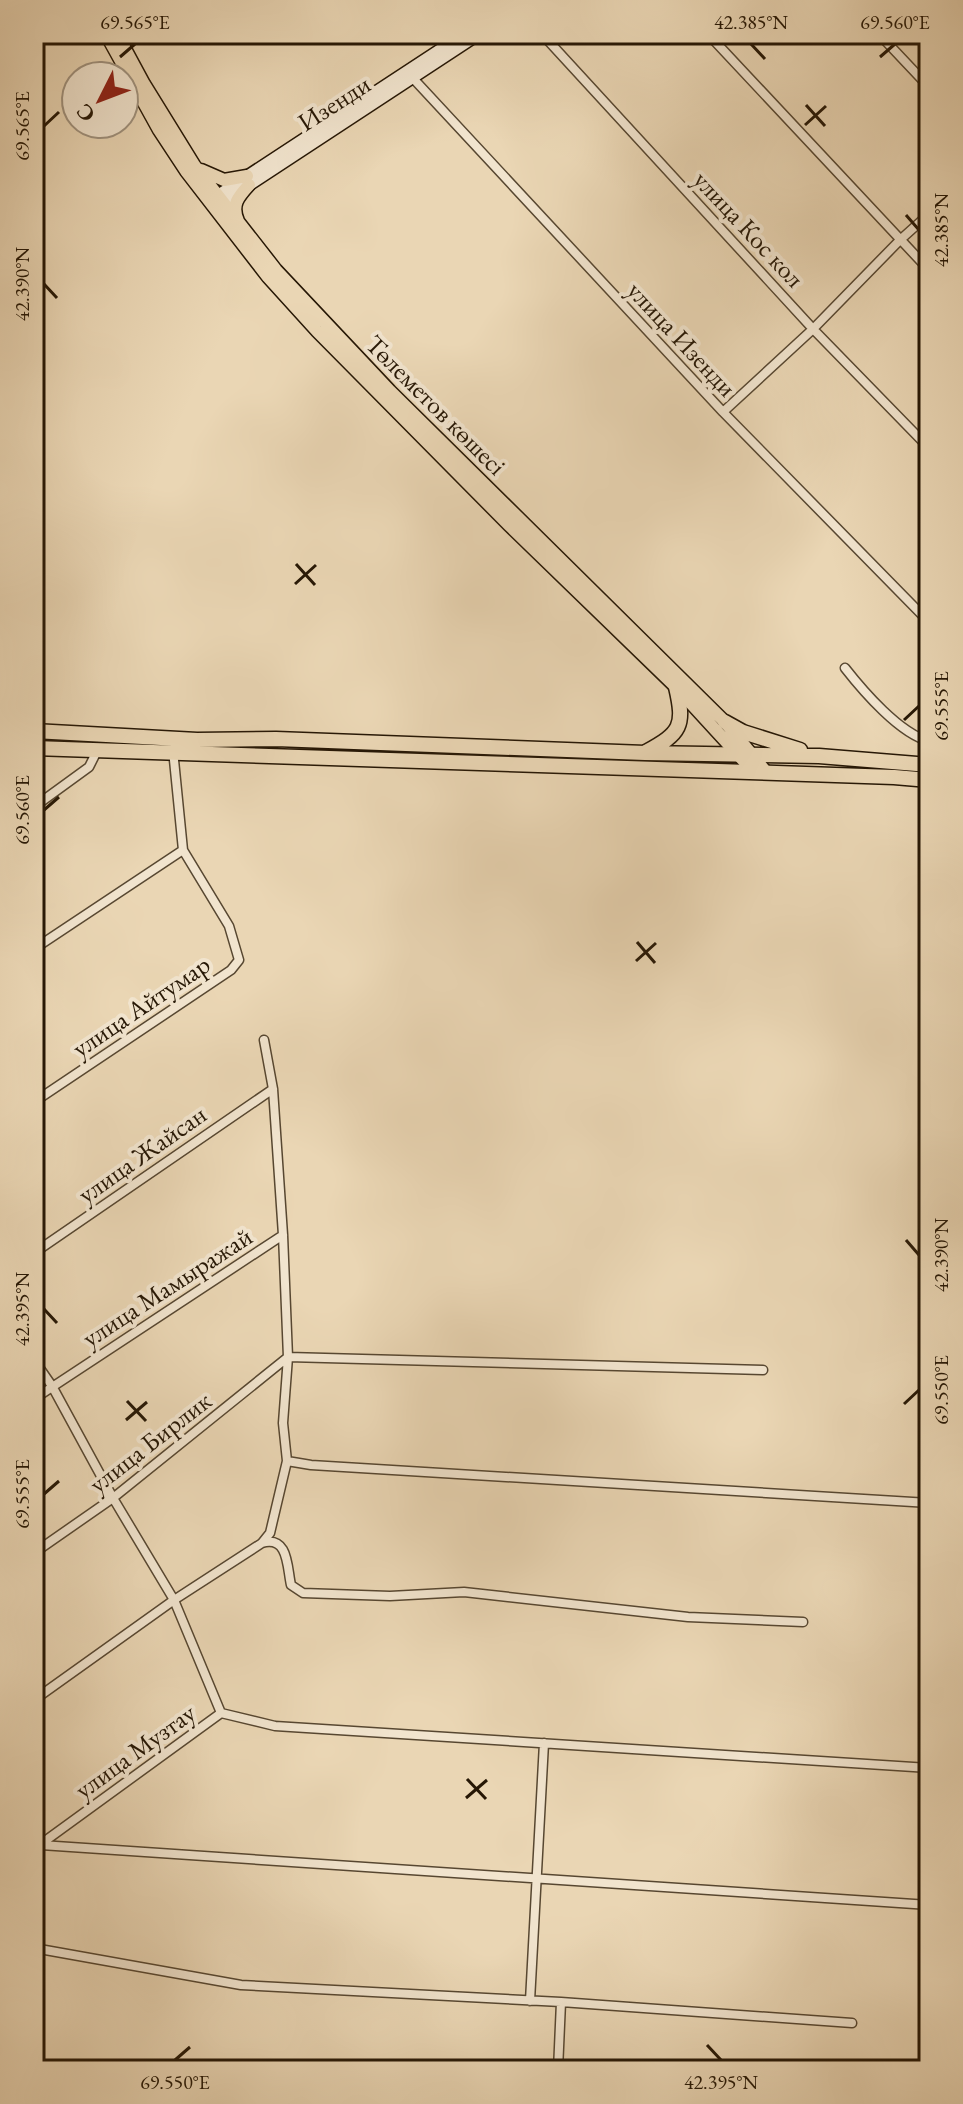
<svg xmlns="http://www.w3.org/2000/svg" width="963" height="2104" viewBox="0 0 963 2104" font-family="'EB Garamond',serif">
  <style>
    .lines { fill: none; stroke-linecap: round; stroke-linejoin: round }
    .street-casing { stroke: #574731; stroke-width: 11 }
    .secondary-casing { stroke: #261705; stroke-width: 14 }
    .primary-casing { stroke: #261705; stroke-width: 15 }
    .highway-casing { stroke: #261705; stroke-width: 17 }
    .street { stroke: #f1e4ce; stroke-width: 8 }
    .secondary { stroke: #f1e4ce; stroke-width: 11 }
    .primary { stroke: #ead6b4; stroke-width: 12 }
    .highway { stroke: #ead6b4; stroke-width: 14 }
    .ticks { fill: none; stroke: #261705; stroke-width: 3 }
    .labels { text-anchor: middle; stroke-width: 8; stroke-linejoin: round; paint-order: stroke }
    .street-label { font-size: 26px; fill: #261705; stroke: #f1e4ce }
    .neatline { fill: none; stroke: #261705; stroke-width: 3 }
    .ticks-label { font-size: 20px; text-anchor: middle; fill: #261705 }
  </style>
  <rect width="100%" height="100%" fill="#ead6b4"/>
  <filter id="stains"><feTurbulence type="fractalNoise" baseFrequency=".0025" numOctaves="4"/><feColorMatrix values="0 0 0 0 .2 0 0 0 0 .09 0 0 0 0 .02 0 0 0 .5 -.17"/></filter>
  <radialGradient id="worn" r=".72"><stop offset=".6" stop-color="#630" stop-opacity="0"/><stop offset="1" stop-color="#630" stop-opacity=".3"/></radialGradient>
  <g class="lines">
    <g class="street-casing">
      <path id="street" d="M542,34l271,295 116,119
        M708,34l221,236
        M879,34l50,53
        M409,74l314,338 206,210
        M723,412l90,-83 87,-89 29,-26
        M845,668c18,23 55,66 84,73
        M34,807l55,-40 8,-16
        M34,949l149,-99 -10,-100
        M264,1040l9,49 10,146 5,122 -5,66 4,38
        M34,1102l197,-132 8,-10 -10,-34 -46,-76
        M34,1253l239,-164
        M34,1360l18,26 61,112 61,102 47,113
        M34,1399l249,-164
        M262,1543c27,-8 25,25 29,42l12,8 87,3 74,-4 224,25 115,5
        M34,1553l79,-55 175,-141 475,13
        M34,1700l140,-100 88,-57 8,-10 17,-72 24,4 618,38
        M221,1713l54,13 654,42
        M41,1845l888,60
        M34,1849l187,-136
        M34,1948l207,37 320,17 291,21
        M530,2001l14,-258
        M558,2070l3,-68"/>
    </g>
    <g class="secondary-casing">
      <path id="secondary" d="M211,200l253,-166
        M217,206l262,-172"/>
    </g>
    <g class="primary-casing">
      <path id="primary" d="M106,34l53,96 27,41 82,106 49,54 192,194 167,162 78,85
        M117,34l27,50 50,81 82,105 114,121 335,331 41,50
        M201,170l23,10 23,-4
        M238,221c-7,-16 0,-24 11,-36"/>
    </g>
    <g class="highway-casing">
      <path id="highway" d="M725,722l18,10 57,18
        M34,731l163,9 79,-1 369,14 174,3 110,9
        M34,748l860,29 35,3
        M646,752c35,-19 39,-26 30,-65"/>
    </g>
    <use href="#street" class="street"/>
    <use href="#secondary" class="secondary"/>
    <use href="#primary" class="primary"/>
    <use href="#highway" class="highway"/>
  </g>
  <path class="ticks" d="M751,44l14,15M120,57l15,-13M880,57l15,-13M806,105l19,21M805,125l21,-19M44,126l15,-14M906,215l13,15M44,284l13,14M296,564l19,21M295,584l21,-19M904,720l15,-14M44,810l15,-13M637,942l18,21M636,961l20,-18M906,1240l13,15M44,1309l13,14M127,1401l19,20M904,1404l15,-14M126,1420l21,-18M44,1494l15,-13M467,1779l19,20M466,1798l21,-18M707,2045l14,15M175,2060l15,-13"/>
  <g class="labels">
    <g class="street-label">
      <text transform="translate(334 103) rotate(-33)" y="9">Изенди</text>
      <text transform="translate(749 229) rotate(47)" y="9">улица Кос кол</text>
      <text transform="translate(682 339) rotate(47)" y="9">улица Изенди</text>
      <text transform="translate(436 405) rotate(45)" y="9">Төлеметов көшесі</text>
      <text transform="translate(141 1006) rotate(-34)" y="9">улица Айтумар</text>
      <text transform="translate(142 1154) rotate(-35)" y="9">улица Жайсан</text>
      <text transform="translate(167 1287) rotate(-33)" y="9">улица Мамыражай</text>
      <text transform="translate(150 1442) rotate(-38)" y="9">улица Бирлик</text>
      <text transform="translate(135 1751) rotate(-36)" y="9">улица Музтау</text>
    </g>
  </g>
  <rect width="963" height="2104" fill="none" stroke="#ead6b4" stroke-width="88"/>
  <g transform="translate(100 100) rotate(228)"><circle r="38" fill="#f1e4ce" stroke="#a0927e" stroke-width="2"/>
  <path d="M0-6L14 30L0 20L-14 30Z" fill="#8f2418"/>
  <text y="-12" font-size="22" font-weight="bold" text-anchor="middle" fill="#261705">С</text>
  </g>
  <rect x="44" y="44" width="875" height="2016" class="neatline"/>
  <g class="ticks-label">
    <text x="135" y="29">69.565°E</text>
    <text x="751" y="29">42.385°N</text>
    <text x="895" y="29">69.560°E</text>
    <text transform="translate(22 126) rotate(-90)" y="7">69.565°E</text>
    <text transform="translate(941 230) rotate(-90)" y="7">42.385°N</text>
    <text transform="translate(22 284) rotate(-90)" y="7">42.390°N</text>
    <text transform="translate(941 706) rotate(-90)" y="7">69.555°E</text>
    <text transform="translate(22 810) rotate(-90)" y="7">69.560°E</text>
    <text transform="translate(941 1255) rotate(-90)" y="7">42.390°N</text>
    <text transform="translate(22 1309) rotate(-90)" y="7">42.395°N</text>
    <text transform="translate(941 1390) rotate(-90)" y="7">69.550°E</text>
    <text transform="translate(22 1494) rotate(-90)" y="7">69.555°E</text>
    <text x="175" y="2089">69.550°E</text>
    <text x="721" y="2089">42.395°N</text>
  </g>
  <rect width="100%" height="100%" filter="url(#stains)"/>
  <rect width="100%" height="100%" fill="url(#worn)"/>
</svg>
